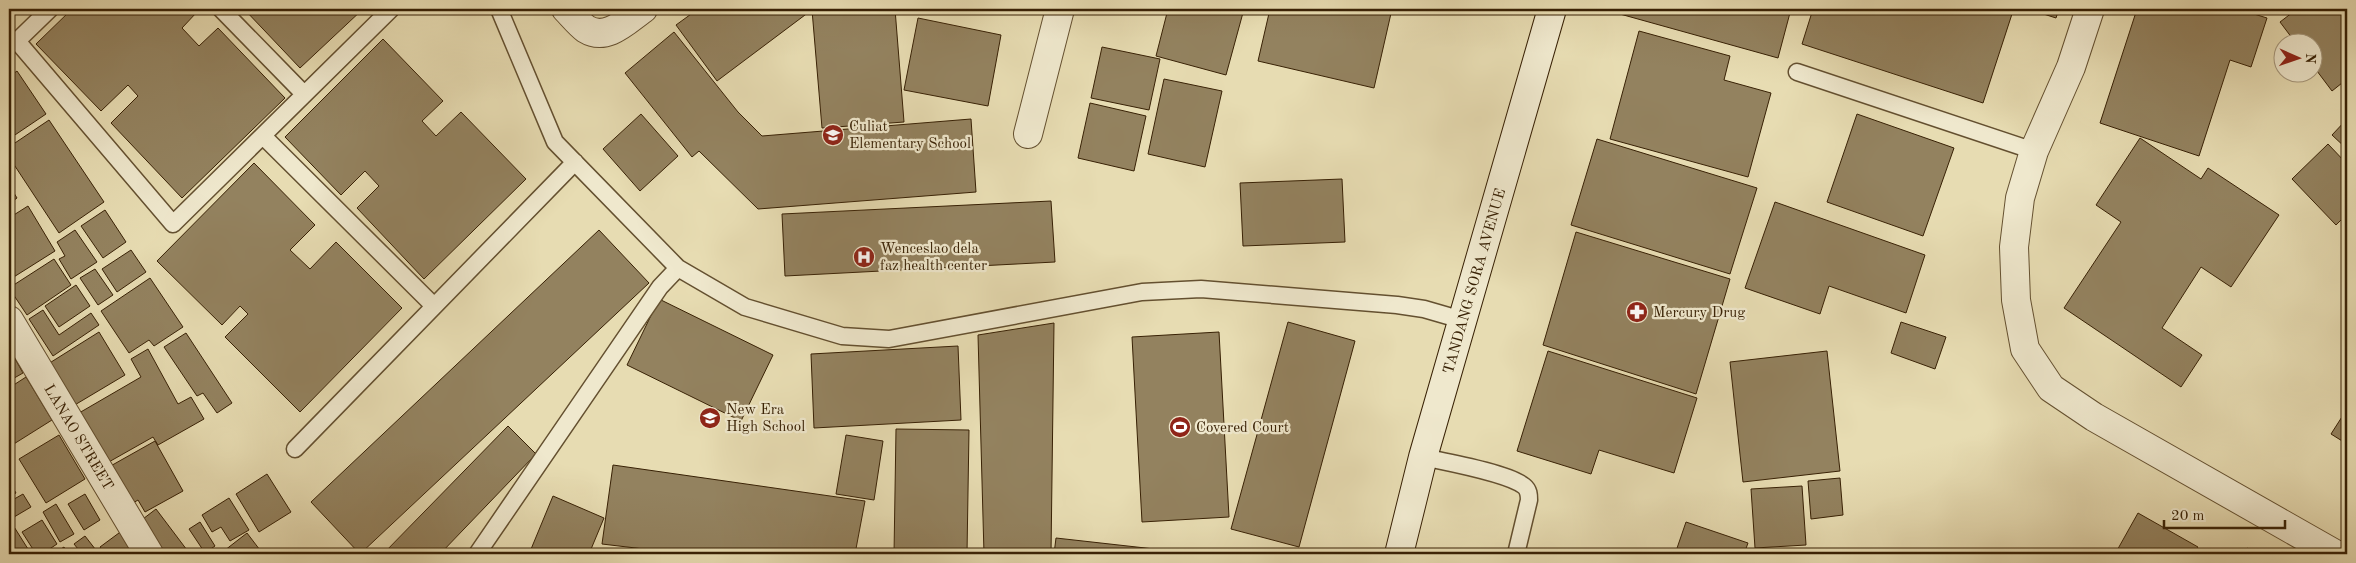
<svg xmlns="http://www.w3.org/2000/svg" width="2356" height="563" viewBox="0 0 2356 563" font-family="'Old Standard TT',serif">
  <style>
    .building { fill: #93825f; stroke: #382105 }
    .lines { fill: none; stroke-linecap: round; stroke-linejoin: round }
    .lane-casing { stroke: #645030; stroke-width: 19 }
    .street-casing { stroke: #645030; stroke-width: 30 }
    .secondary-casing { stroke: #382105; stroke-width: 30 }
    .lane { stroke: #efe8cd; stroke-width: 16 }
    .street { stroke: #efe8cd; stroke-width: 28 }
    .secondary { stroke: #efe8cd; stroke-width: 28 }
    .labels { text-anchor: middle; stroke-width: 4.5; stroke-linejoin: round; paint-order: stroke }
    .poi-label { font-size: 15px; fill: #382105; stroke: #efe8cd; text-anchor: start }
    .street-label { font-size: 15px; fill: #382105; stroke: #efe8cd }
  </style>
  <rect width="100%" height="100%" fill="#e7dcb2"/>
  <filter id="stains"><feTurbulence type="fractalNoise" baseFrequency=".004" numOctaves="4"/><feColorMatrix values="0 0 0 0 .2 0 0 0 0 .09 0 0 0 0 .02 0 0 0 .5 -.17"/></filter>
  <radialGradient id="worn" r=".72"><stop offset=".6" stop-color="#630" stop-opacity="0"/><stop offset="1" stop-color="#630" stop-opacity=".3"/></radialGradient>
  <path class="building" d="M72,9h122l3,3 -15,16 17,18 19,-18 67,70 -103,100 -71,-75 27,-27 -10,-11 -27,26 -65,-67z
    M244,9h119l-63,59z
    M698,9h115l-96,72 -41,-56z
    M826,9h69l9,113 -82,6 -10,-118z
    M1168,9h76l-18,66 -70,-19z
    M1270,9h122l-18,79 -116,-27z
    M1602,9h189l-13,49z
    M1813,9h183l16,5 -29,89 -181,-59z
    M2028,9h31l-3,9z
    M2137,9h101l29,9 -16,49 -21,-7 -31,96 -99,-33z
    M2297,9h50v70l-15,12 -18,-24v-25h-19l-15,-20z
    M918,18l83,17 -13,71 -84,-16z
    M1639,31l91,25 -6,24 47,13 -23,84 -138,-38z
    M674,32l64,80 24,24 209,-17 5,73 -218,17 -59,-58 -7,6 -67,-84z
    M383,39l60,62 -21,20 14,15 25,-24 65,67 -102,100 -67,-71 22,-22 -14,-15 -24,24 -56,-58z
    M1102,47l58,12 -11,51 -58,-12z
    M9,59l5,7 -5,3z
    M17,71l29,43 -37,25v-62z
    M1164,79l58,12 -17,76 -57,-13z
    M1090,103l56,13 -12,55 -56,-13z
    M641,114l37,42 -38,35 -37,-42z
    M1857,114l97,34 -31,88 -96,-34z
    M2347,119v30l-15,-14z
    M49,120l55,82 -45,31 -50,-76v-10z
    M2140,138l61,41 7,-11 71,47 -48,72 -30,-20 -39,61 40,27 -21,32 -117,-79 57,-86 -25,-17z
    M1597,139l160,49 -27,86 -159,-49z
    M2328,144l19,20v50l-11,11 -44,-46z
    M254,163l61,62 -25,25 20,19 26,-27 66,66 -102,104 -75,-75 23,-23 -8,-8 -18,19 -65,-64z
    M1342,179l3,63 -102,4 -3,-63z
    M9,185l8,13 -8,6z
    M1051,201l4,61 -270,14 -3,-62z
    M1775,202l150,53 -19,58 -77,-27 -9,28 -75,-26z
    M28,206l27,45 -46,29v-62z
    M105,210l21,32 -23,16 -22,-32z
    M75,230l22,32 -26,17 -12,-20 6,-3 -8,-14z
    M599,230l50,53 -289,271 -49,-52z
    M1576,232l154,47 -34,115 -153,-49z
    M131,250l15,22 -29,20 -15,-23z
    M54,259l17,26 -44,30 -18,-27z
    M95,269l18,26 -15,10 -18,-27z
    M150,278l33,49 -29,19 -5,-6 -20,13 -28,-42z
    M76,285l14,21 -31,21 -14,-21z
    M659,299l114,56 -32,66 -114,-56z
    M43,310l16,25 32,-22 8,12 -46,31 -24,-37z
    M1288,322l67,19 -56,206 -68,-18z
    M1901,322l45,15 -11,32 -44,-16z
    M1054,323l-3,231h-67l-6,-219z
    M99,332l26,43 -52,31 -25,-42z
    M1219,332l10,185 -87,5 -10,-185z
    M186,333l46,70 -15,10 -14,-20 -6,3 -33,-49z
    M958,346l3,74 -147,8 -3,-74z
    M9,348l14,25 -14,8z
    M148,349l30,55 13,-7 13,22 -46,26 -5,-8 -46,26 -28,-50 62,-36 -10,-18z
    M1548,351l149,47 -23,75 -75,-23 -8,24 -74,-23z
    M1827,351l13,120 -97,11 -13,-120z
    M26,377l26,43 -43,27v-59z
    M2347,409v35l-16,-10z
    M508,426l28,28 -96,100h-57z
    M896,429l73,1 -2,124h-73z
    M59,435l26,44 -39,24 -27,-44z
    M846,435l37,6 -9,59 -38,-6z
    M155,441l28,50 -38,21 -7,-12 -10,6 -21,-38z
    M613,465l252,36 -10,53h-169l-84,-10z
    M267,474l24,38 -32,20 -23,-38z
    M1840,478l3,37 -32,4 -3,-38z
    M9,481l7,12 -7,4z
    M1802,486l4,59 -51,3 -4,-59z
    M23,494l8,13 -22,13v-18z
    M85,494l15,26 -16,10 -16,-26z
    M553,496l51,22 -15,36h-60z
    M229,498l20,32 -19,11 -9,-14 -9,5 -10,-17z
    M56,504l18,30 -14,8 -17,-30z
    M156,509l34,45h-28l-23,-32z
    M2138,513l60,34 -5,7h-78z
    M42,520l15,24 -15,10h-6l-14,-22z
    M11,522l17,27 -9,5h-10v-31z
    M200,522l15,24 -10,7 -16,-24z
    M1686,522l62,21 -4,11h-69z
    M123,530l12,24h-30l-5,-7z
    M247,533l16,21h-43z
    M85,536l14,18h-17l-8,-10z
    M1056,538l143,16h-145z
    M64,547l4,7h-15z
    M2247,548l9,6h-15z"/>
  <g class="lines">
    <g class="lane-casing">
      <path id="lane" d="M50,9l-33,32 156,183 218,-215
        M221,9l83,85
        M499,9l56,133 123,126 67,39 97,29 47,3 253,-47 59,-3 196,16 27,4 38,11
        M1797,72l237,79
        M263,136l171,170
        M295,449l280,-287
        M1423,457c23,5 85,16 101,29 5,4 5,9 5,14l-13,54
        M477,554l183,-267 18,-19"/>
    </g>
    <g class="street-casing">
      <path id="street" d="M566,9c6,6 13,15 20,20 21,13 41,-9 57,-20
        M2090,9l-19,58 -37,84 -14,47 -6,49 2,53 9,49 26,39 43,29 241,137
        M1028,134l32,-125
        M9,320l140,234"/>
    </g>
    <g class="secondary-casing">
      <path id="secondary" d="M1399,554l24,-97 129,-448"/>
    </g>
    <use href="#lane" class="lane"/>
    <use href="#street" class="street"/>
    <use href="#secondary" class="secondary"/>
  </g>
  <defs>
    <g id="school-disc" transform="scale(1.125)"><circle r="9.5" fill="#8f2418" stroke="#efe8cd"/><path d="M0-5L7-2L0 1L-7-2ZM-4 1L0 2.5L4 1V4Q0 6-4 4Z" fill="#fff"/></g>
    <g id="hospital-disc" transform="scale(1.125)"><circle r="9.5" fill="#8f2418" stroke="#efe8cd"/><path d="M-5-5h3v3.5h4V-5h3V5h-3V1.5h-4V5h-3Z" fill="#fff"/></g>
    <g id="pharmacy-disc" transform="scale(1.125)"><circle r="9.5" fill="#8f2418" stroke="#efe8cd"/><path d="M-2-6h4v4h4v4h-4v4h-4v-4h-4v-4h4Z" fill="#fff"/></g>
    <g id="stadium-disc" transform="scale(1.125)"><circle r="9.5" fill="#8f2418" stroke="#efe8cd"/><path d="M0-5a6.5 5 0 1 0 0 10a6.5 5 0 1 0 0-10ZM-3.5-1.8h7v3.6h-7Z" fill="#fff"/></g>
  </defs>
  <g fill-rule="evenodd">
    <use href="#school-disc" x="833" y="135"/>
    <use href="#hospital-disc" x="864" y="257"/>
    <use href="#pharmacy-disc" x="1637" y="312"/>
    <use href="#school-disc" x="710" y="418"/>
    <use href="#stadium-disc" x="1180" y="427"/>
  </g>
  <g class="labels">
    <g class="poi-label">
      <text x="849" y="131">Culiat<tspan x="849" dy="17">Elementary School</tspan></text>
      <text x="880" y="253">Wenceslao dela<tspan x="880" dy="17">faz health center</tspan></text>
      <text x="1653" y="317">Mercury Drug</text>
      <text x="726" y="414">New Era<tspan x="726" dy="17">High School</tspan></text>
      <text x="1196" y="432">Covered Court</text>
    </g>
    <g class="street-label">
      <text transform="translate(1474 281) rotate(-74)" y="5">TANDANG SORA AVENUE</text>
      <text transform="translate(79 437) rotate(59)" y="5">LANAO STREET</text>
    </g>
  </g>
  <rect width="2356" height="563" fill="none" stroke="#e7dcb2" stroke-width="30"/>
  <rect x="10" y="10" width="2336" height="543" fill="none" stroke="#382105" stroke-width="2.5"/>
  <rect x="15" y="15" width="2326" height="533" fill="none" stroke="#382105"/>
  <g transform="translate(2298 58) rotate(92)"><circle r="24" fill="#efe8cd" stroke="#a6987d"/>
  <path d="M0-4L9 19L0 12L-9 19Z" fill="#8f2418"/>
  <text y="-8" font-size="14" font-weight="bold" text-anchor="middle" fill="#382105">N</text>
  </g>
  <path d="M2164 520v8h121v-8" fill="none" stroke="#382105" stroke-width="2.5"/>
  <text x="2171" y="520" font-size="15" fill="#382105" stroke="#efe8cd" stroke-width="4" paint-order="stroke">20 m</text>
  <rect width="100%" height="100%" filter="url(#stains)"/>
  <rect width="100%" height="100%" fill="url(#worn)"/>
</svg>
